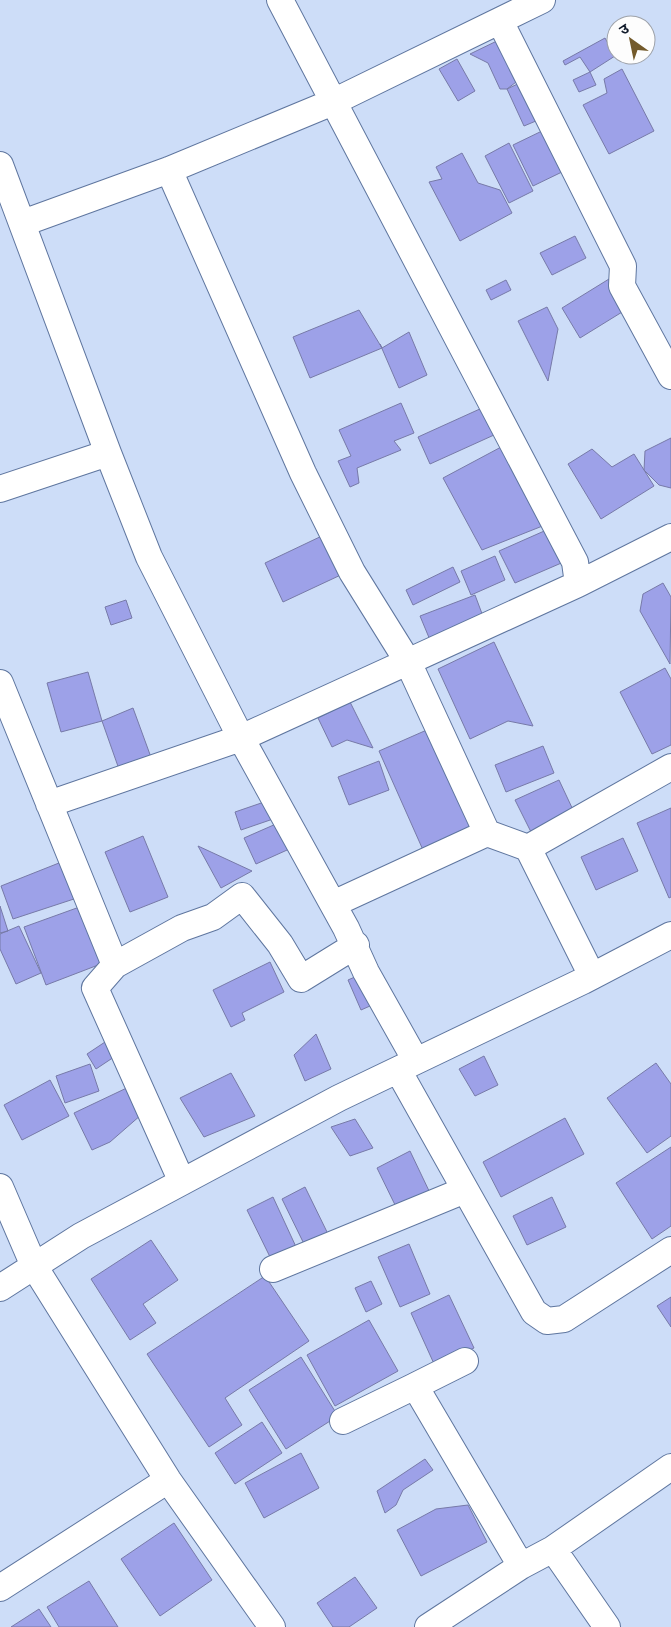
<svg xmlns="http://www.w3.org/2000/svg" width="671" height="1627" viewBox="0 0 671 1627" font-family="Inter,'Noto Sans Devanagari',sans-serif">
  <style>
    .building { fill: #9da1e8; stroke: #777aa8 }
    .lines { fill: none; stroke-linecap: round; stroke-linejoin: round }
    .minor-casing { stroke: #5f769f; stroke-width: 28 }
    .minor { stroke: #fff; stroke-width: 26 }
  </style>
  <rect width="100%" height="100%" fill="#cdddf8"/>
  <path class="building" d="M605,38l10,18 -25,16 -10,-15 -15,8 -2,-4z
    M501,39l19,40 -13,10h-7l-12,-26 -18,-9z
    M457,59l18,32 -17,10 -19,-32z
    M622,69l32,62 -45,23 -26,-49 24,-12 -3,-14z
    M590,72l6,13 -17,7 -6,-12z
    M526,80l17,38 -19,8 -17,-37z
    M544,130l20,41 -31,15 -20,-41z
    M509,143l24,48 -24,12 -24,-47z
    M462,153l16,30 22,7 12,23 -52,28 -31,-59 13,-3 -6,-12z
    M575,236l11,22 -34,17 -12,-22z
    M609,279l18,30 -47,29 -18,-30z
    M506,280l5,10 -20,10 -5,-10z
    M547,307l11,22 -10,52 -30,-60z
    M359,310l23,38 -72,30 -17,-41z
    M409,332l18,43 -28,13 -19,-44 2,4z
    M401,403l13,30 -20,8 7,9 -44,18 2,15 -9,4 -12,-26 13,-5 -12,-26z
    M482,408l12,27 -64,29 -12,-27z
    M671,438v50l-12,-3 -15,-15 1,-19z
    M503,446l42,79 -63,25 -39,-72z
    M592,449l20,18 22,-13 20,32 -53,33 -33,-55z
    M551,528l15,33 -51,22 -16,-32z
    M326,534l19,39 -62,29 -18,-39z
    M495,556l10,24 -34,15 -10,-24z
    M453,567l7,15 -47,23 -7,-15z
    M663,583l8,14 -1,67 -30,-53 3,-17z
    M475,595l9,24 -54,21 -10,-24z
    M126,600l6,18 -21,7 -6,-18z
    M494,642l39,84 -25,-5 -38,18 -32,-70z
    M665,668l6,11v66l-19,9 -32,-62z
    M88,672l14,49 -41,11 -14,-49z
    M350,702l23,46 -26,-8 -15,7 -14,-29z
    M133,708l19,52 -32,12 -18,-51z
    M429,729l43,99 -49,22 -44,-99z
    M543,746l11,27 -48,19 -11,-27z
    M379,761l10,29 -40,15 -11,-28z
    M559,780l15,32 -43,20 -16,-32z
    M270,800l6,18 -35,12 -6,-18z
    M671,808v89l-2,1 -32,-75z
    M285,820l11,26 -40,18 -12,-26z
    M143,836l25,61 -38,15 -25,-60z
    M623,838l15,33 -42,19 -15,-33z
    M198,846l54,25 -31,17z
    M64,861l16,36 -67,22 -12,-33z
    M85,905l21,57 -60,23 -22,-58z
    M0,906l8,25 -8,2z
    M19,926l22,47 -25,11 -16,-35v-15z
    M270,962l14,30 -42,21 3,7 -14,7 -18,-37z
    M366,972l13,30 -18,8 -13,-30z
    M316,1034l15,35 -26,12 -11,-26z
    M111,1038l9,15 -24,16 -9,-15z
    M484,1056l14,29 -23,11 -16,-27z
    M656,1063l15,21v52l-24,17 -40,-55z
    M90,1064l9,27 -34,12 -9,-27z
    M231,1073l24,43 -51,21 -24,-39z
    M50,1080l19,36 -47,24 -18,-35z
    M133,1085l16,23 -39,34 -18,8 -18,-37z
    M565,1118l19,36 -83,43 -18,-35z
    M355,1119l18,29 -23,8 -19,-29z
    M671,1147v79l-19,13 -36,-56z
    M410,1151l21,44 -33,16 -21,-43z
    M305,1187l24,49 -23,12 -24,-49z
    M273,1197l24,52 -25,12 -25,-51z
    M552,1197l14,30 -39,18 -14,-29z
    M151,1240l27,40 -35,24 13,19 -26,17 -39,-61z
    M409,1244l21,50 -30,13 -22,-50z
    M265,1276l44,65 -84,57 17,27 -33,22 -62,-93z
    M371,1281l11,23 -16,8 -11,-24z
    M449,1295l25,53 -39,18 -24,-53z
    M671,1297v30l-14,-21z
    M369,1320l29,51 -63,35 -28,-51z
    M301,1357l37,59 -52,33 -37,-59z
    M262,1422l20,31 -47,31 -20,-31z
    M301,1453l18,35 -55,30 -19,-35z
    M425,1459l8,11 -30,20 -7,15 -11,8 -8,-22z
    M468,1505l19,37 -66,34 -24,-46 39,-21z
    M174,1523l38,57 -52,36 -39,-57z
    M355,1577l22,31 -28,19h-16l-16,-24z
    M89,1581l29,46h-59l-12,-20z
    M39,1609l12,18h-40z"/>
  <g class="lines">
    <g class="minor-casing">
      <path id="minor" d="M500,21l123,245 -1,20 49,90
        M0,165l108,288 41,104 92,181 105,190 20,44 50,89
        M169,170l134,303 49,99 56,90 79,171
        M23,223l146,-53 164,-68 209,-102
        M0,489l108,-36
        M578,584l93,-47
        M0,683l115,282 -20,23 87,194
        M49,804l192,-66 337,-154 -3,-22 -295,-562
        M528,848l143,-81
        M333,904l154,-71 41,15 64,128
        M115,965l67,-37 31,-11 29,-21 38,48 21,35 55,-34
        M398,1070l136,242 13,9 17,-2 107,-69
        M0,1187l34,79 134,214 104,147
        M273,1269l192,-79
        M0,1288l81,-52 258,-138 244,-117 88,-46
        M465,1361l-50,25 106,180
        M343,1421l72,-35
        M553,1549l54,78
        M0,1588l168,-108
        M428,1627l93,-61 32,-17 118,-82"/>
    </g>
    <use href="#minor" class="minor"/>
  </g>
  <g transform="translate(631 40) rotate(327)"><circle r="24" fill="#fdfdfd" stroke="#9ea2a9"/>
  <path d="M0-4L9 19L0 12L-9 19Z" fill="#735a2b"/>
  <text y="-8" font-size="14" font-weight="bold" text-anchor="middle" fill="#101a2a">उ</text>
  </g>
</svg>
